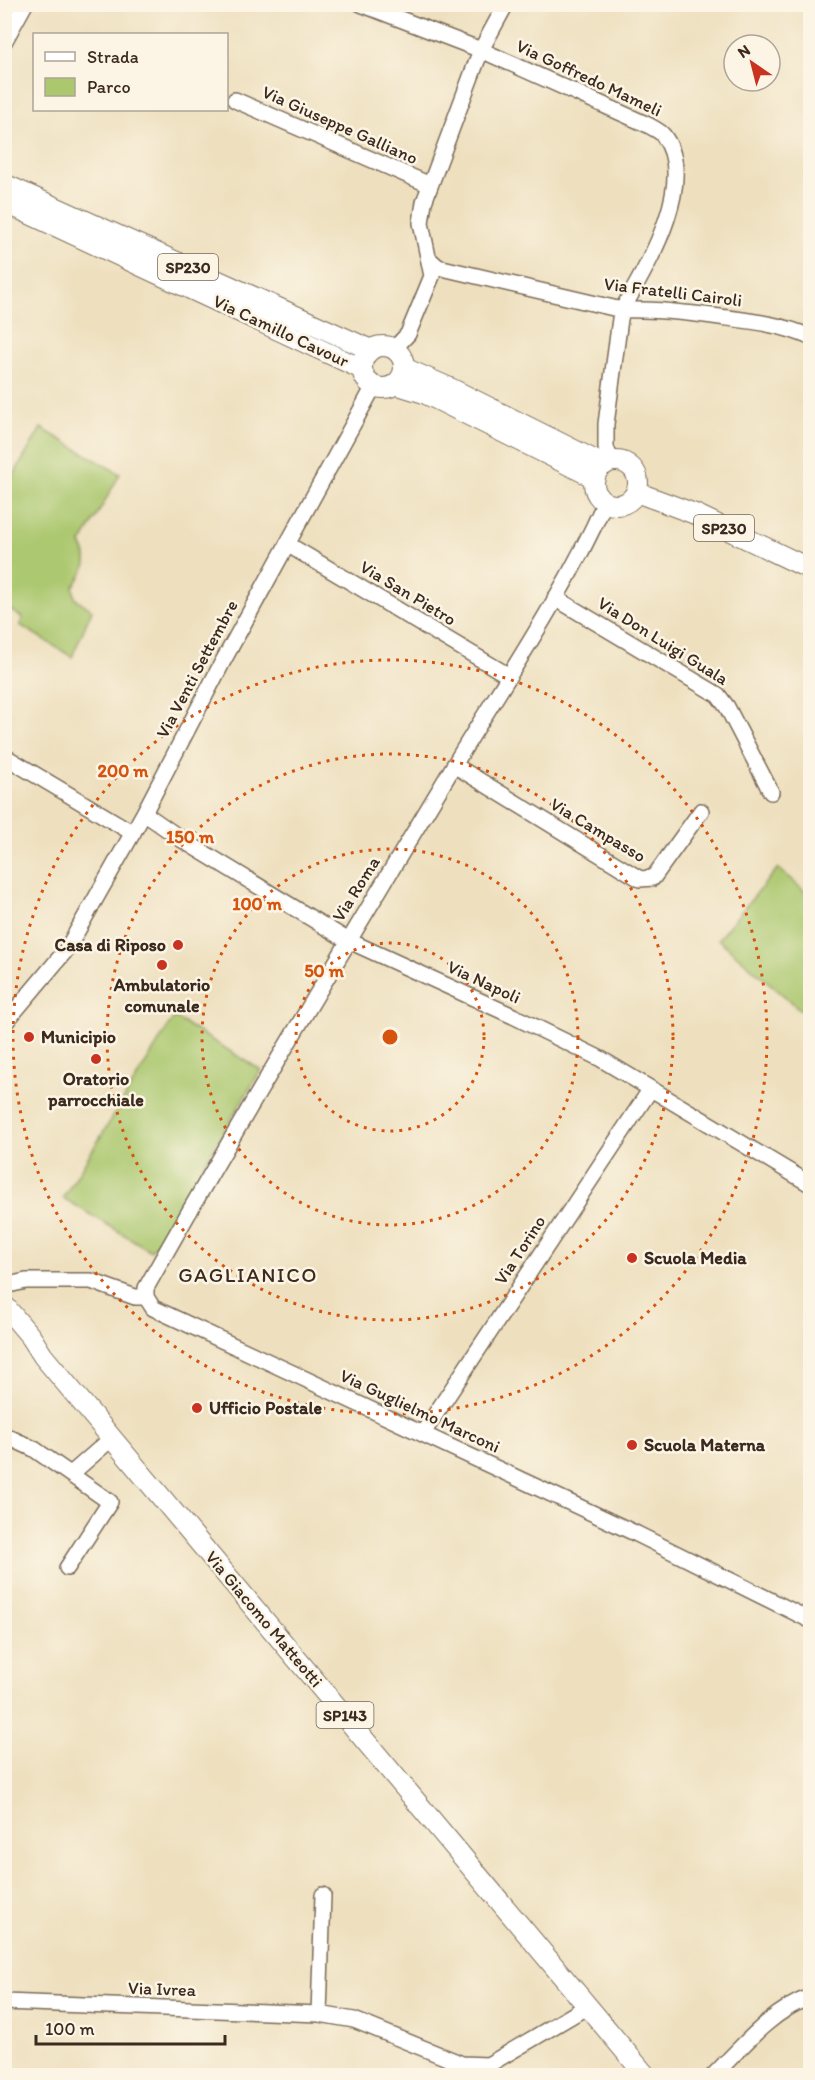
<svg xmlns="http://www.w3.org/2000/svg" width="815" height="2080" viewBox="0 0 815 2080" font-family="Itim,sans-serif">
  <style>
    .green { fill: #acc86f; stroke: #747946; stroke-width: 1.5 }
    .lines { fill: none; stroke-linecap: round; stroke-linejoin: round }
    .minor-casing { stroke: #7a6a56; stroke-width: 18 }
    .major-casing { stroke: #7a6a56; stroke-width: 22 }
    .minor { stroke: #fff; stroke-width: 15 }
    .major { stroke: #fff; stroke-width: 20 }
    .ring { fill: none; stroke: #d7540e; stroke-width: 3; stroke-dasharray: 3 6 }
    .poi-dot { fill: #c8321e; stroke: #fcf5e5; stroke-width: 2 }
    .labels { text-anchor: middle; stroke-width: 5; stroke-linejoin: round; paint-order: stroke }
    .shield { fill: #fcf5e5; stroke: #75675a; stroke-width: 1.5 }
    .shield-label { font-size: 16px; font-weight: bold; fill: #3b2a1e }
    .street-label { font-size: 18px; fill: #3b2a1e; stroke: #fcf5e5 }
    .poi-label { font-size: 18px; font-weight: bold; fill: #3b2a1e; stroke: #fcf5e5; text-anchor: start }
    .quarter-label { font-size: 21px; letter-spacing: 1.5px; fill: #3b2a1e; stroke: #fcf5e5 }
    .centre { fill: #d7540e; stroke: #fcf5e5; stroke-width: 3 }
    .ring-label { font-size: 18px; text-anchor: middle; font-weight: bold; fill: #d7540e; stroke: #fcf5e5; stroke-width: 5; stroke-linejoin: round; paint-order: stroke }
  </style>
  <rect width="100%" height="100%" fill="#fcf5e5"/>
  <filter id="ink" filterUnits="userSpaceOnUse"><feTurbulence type="fractalNoise" baseFrequency=".0167" numOctaves="2"/><feDisplacementMap in="SourceGraphic" scale="12" xChannelSelector="R" yChannelSelector="G"/><feConvolveMatrix kernelMatrix="1 2 1 2 8 2 1 2 1" color-interpolation-filters="sRGB"/></filter>
  <filter id="wash" filterUnits="userSpaceOnUse"><feTurbulence type="fractalNoise" baseFrequency=".008" numOctaves="4" result="noise"/><feDisplacementMap in="SourceGraphic" scale="24" xChannelSelector="R" yChannelSelector="G"/><feGaussianBlur stdDeviation="1.35" result="paint"/><feColorMatrix in="noise" values="0 0 0 0 0 0 0 0 0 0 0 0 0 0 0 0 0 1.4 0 .05"/><feComposite in="paint" operator="in"/></filter>
  <g filter="url(#wash)">
    <rect width="100%" height="100%" fill="#eee0bf"/>
    <path class="green" d="M41,428l79,46 -39,70c11,17 3,29 -8,43l2,11 17,12 -20,47 -52,-32 3,-7 -18,-11v-117z
      M778,868l32,28v122l-92,-79z
      M174,1017l87,53 -110,181 -88,-53z"/>
  </g>
  <g filter="url(#ink)">
    <g class="lines">
      <g class="minor-casing">
        <path id="minor" d="M361,4l120,46 167,75c5,3 12,6 15,10 36,46 -17,133 -41,175l-2,9 -14,105v24l6,14
          M4,42l21,-38
          M235,100l195,85
          M428,258l10,9 184,43c33,-1 66,3 98,7 31,4 61,7 90,20
          M394,349l14,-15 24,-58 -11,-53 3,-21 57,-152 25,-46
          M287,544l222,132
          M555,598l163,97 9,12 44,85
          M4,756l129,77
          M454,765l186,114 13,-1 48,-67
          M144,813l37,26 166,101 166,76 88,43 209,125
          M4,1024l63,-75 77,-136 78,-150 152,-277
          M4,1286l22,-5h65l44,16h11
          M146,1297v-9c98,-175 202,-345 304,-516 53,-89 113,-175 155,-270
          M146,1297l7,11 484,226 173,86
          M423,1433l227,-343
          M4,1435l30,14 76,53 -43,66
          M71,1474l41,-36
          M4,2002l315,12 35,6 108,44 26,1 100,-59
          M319,2014l4,-119
          M713,2076c29,-29 58,-65 97,-79"/>
      </g>
      <g class="major-casing">
        <path id="major" d="M4,184l367,166
          M4,202l358,167
          M362 367a21 21 0 1 1 42 0a21 21 0 1 1-42 0Z
          M404,368l48,21 152,76
          M395,384l29,9 171,85
          M594 483a22 22 0 1 1 44 0a22 22 0 1 1-44 0Z
          M636,492l59,22 115,55
          M4,1305l27,32 12,19 603,720"/>
      </g>
      <use href="#minor" class="minor"/>
      <use href="#major" class="major"/>
    </g>
  </g>
  <g class="ring">
    <circle cx="390" cy="1037" r="94"/>
    <circle cx="390" cy="1037" r="188"/>
    <circle cx="390" cy="1037" r="283"/>
    <circle cx="390" cy="1037" r="377"/>
  </g>
  <g class="poi-dot">
    <circle cx="178" cy="945" r="6"/>
    <circle cx="162" cy="965" r="6"/>
    <circle cx="29" cy="1037" r="6"/>
    <circle cx="96" cy="1059" r="6"/>
    <circle cx="632" cy="1258" r="6"/>
    <circle cx="197" cy="1408" r="6"/>
    <circle cx="632" cy="1445" r="6"/>
  </g>
  <g class="labels">
    <g class="shield">
      <rect x="158" y="254" width="60" height="26" rx="4.5"/>
      <rect x="694" y="515" width="60" height="26" rx="4.5"/>
      <rect x="316.5" y="1702" width="57" height="26" rx="4.5"/>
    </g>
    <g class="shield-label">
      <text x="188" y="273">SP230</text>
      <text x="724" y="534">SP230</text>
      <text x="345" y="1721">SP143</text>
    </g>
    <g class="street-label">
      <text transform="translate(589 78) rotate(25)" y="6">Via Goffredo Mameli</text>
      <text transform="translate(340 125) rotate(24)" y="6">Via Giuseppe Galliano</text>
      <text transform="translate(673 292) rotate(7)" y="6">Via Fratelli Cairoli</text>
      <text transform="translate(281 331) rotate(25)" y="6">Via Camillo Cavour</text>
      <text transform="translate(408 593) rotate(31)" y="6">Via San Pietro</text>
      <text transform="translate(663 641) rotate(32)" y="6">Via Don Luigi Guala</text>
      <text transform="translate(197 669) rotate(-62)" y="6">Via Venti Settembre</text>
      <text transform="translate(598 830) rotate(31)" y="6">Via Campasso</text>
      <text transform="translate(356 889) rotate(-58)" y="6">Via Roma</text>
      <text transform="translate(484 982) rotate(25)" y="6">Via Napoli</text>
      <text transform="translate(520 1250) rotate(-57)" y="6">Via Torino</text>
      <text transform="translate(420 1411) rotate(25)" y="6">Via Guglielmo Marconi</text>
      <text transform="translate(264 1619) rotate(50)" y="6">Via Giacomo Matteotti</text>
      <text transform="translate(162 1989) rotate(2)" y="6">Via Ivrea</text>
    </g>
    <g class="poi-label">
      <text x="166" y="951" text-anchor="end">Casa di Riposo</text>
      <text x="162" y="991" text-anchor="middle">Ambulatorio<tspan x="162" dy="21">comunale</tspan></text>
      <text x="41" y="1043">Municipio</text>
      <text x="96" y="1085" text-anchor="middle">Oratorio<tspan x="96" dy="21">parrocchiale</tspan></text>
      <text x="644" y="1264">Scuola Media</text>
      <text x="209" y="1414">Ufficio Postale</text>
      <text x="644" y="1451">Scuola Materna</text>
    </g>
    <g class="quarter-label">
      <text x="248" y="1282">GAGLIANICO</text>
    </g>
  </g>
  <circle cx="390" cy="1037" r="9" class="centre"/>
  <g class="ring-label">
    <text x="123" y="777">200 m</text>
    <text x="190" y="843">150 m</text>
    <text x="257" y="910">100 m</text>
    <text x="324" y="977">50 m</text>
  </g>
  <rect width="815" height="2080" fill="none" stroke="#fcf5e5" stroke-width="24"/>
  <rect x="33" y="33" width="195" height="78" fill="#fcf5e5" stroke="#afa495" stroke-width="1.5"/>
  <rect x="45" y="52" width="30" height="9" fill="#ffffff" stroke="#afa495" stroke-width="1.5"/>
  <text x="87" y="63" font-size="18" fill="#3b2a1e">Strada</text>
  <rect x="45" y="78" width="30" height="18" fill="#acc86f" stroke="#afa495" stroke-width="1.5"/>
  <text x="87" y="93" font-size="18" fill="#3b2a1e">Parco</text>
  <g transform="translate(752 63) rotate(325)"><circle r="28" fill="#fcf5e5" stroke="#afa495" stroke-width="1.5"/>
  <path d="M0-4.5L10 22L0 15L-10 22Z" fill="#c8321e"/>
  <text y="-9" font-size="16" font-weight="bold" text-anchor="middle" fill="#3b2a1e">N</text>
  </g>
  <path d="M36 2035v9h189v-9" fill="none" stroke="#3b2a1e" stroke-width="3"/>
  <text x="45" y="2035" font-size="18" fill="#3b2a1e" stroke="#fcf5e5" stroke-width="4.5" paint-order="stroke">100 m</text>
</svg>
